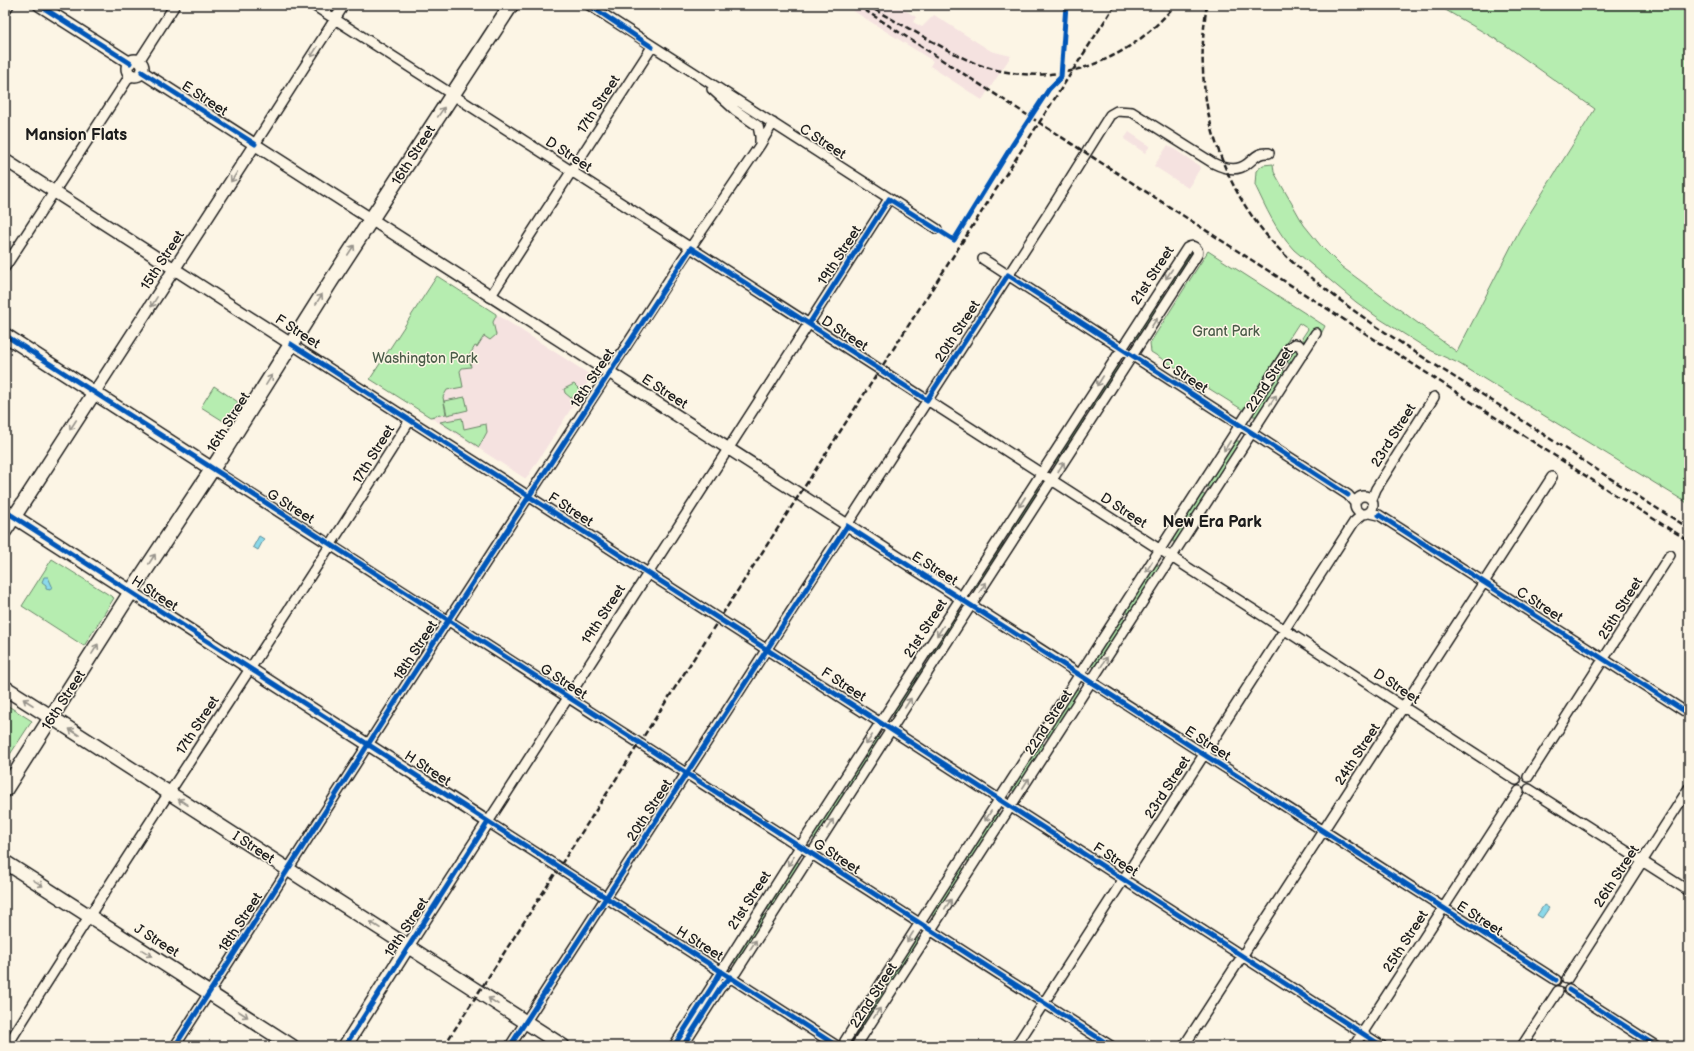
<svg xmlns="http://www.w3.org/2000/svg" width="1694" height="1051" viewBox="0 0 1694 1051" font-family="'Balsamiq Sans',sans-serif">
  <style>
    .built { fill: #f5e2e0 }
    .green { fill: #b6edb0; stroke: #698466 }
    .water { fill: #8bd9ea; stroke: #5f8d98 }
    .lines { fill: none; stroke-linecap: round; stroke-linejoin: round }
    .minor-casing { stroke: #1c1c1c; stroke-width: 12 }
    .tertiary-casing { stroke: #1c1c1c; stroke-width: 14 }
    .secondary-casing { stroke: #1c1c1c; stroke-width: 16 }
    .primary-casing { stroke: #1c1c1c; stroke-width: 17 }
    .minor { stroke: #fcf5e5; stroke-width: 9 }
    .tertiary { stroke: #fcf5e5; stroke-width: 11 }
    .secondary { stroke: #fcf5e5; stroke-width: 13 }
    .primary { stroke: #fcf5e5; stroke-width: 14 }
    .rail { stroke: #1c1c1c; stroke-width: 2.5; stroke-dasharray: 6 3; stroke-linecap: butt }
    .cycleway-casing { stroke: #fcf5e5; stroke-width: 8 }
    .cycleway { stroke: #0057b8; stroke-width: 5 }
    .oneway { stroke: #97938b }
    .labels { text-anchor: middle; stroke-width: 3; stroke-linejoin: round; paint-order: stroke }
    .street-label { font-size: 14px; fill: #1c1c1c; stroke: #fcf5e5 }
    .park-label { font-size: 14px; fill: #4a5b48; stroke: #fcf5e5 }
    .quarter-label { font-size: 16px; font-weight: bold; fill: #1c1c1c; stroke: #fcf5e5 }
  </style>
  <rect width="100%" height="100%" fill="#fcf5e5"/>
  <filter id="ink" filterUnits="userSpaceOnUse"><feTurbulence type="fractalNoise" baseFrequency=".025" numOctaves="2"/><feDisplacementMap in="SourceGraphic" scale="8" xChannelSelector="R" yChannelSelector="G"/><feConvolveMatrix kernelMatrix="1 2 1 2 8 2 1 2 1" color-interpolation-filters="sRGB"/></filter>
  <g filter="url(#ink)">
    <path class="built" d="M844,5h53l19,12 -3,5 9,5 12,-12 57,36 20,5 -29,44 -52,-34 3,-5z
      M1129,132l21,14 -5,7 -21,-14z
      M1168,145l33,22 -13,21 -34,-22z
      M496,314l96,62 -66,103 -96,-62z"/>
    <path class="green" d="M1437,5h252v499l-231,-141 -27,-12 -51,-32 -24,-17 -62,-52c-18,-19 -28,-42 -39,-65l1,-14 7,-6 10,-1 1,8 13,23 17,30 17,21 21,21 115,85 63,-123 75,-120 -91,-65z
      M1190,251l3,3 -21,33h-2l-2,-2z
      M1208,251l117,75 -4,8 -7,-4 -10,11 -2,-3 6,-9 -9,-6 -56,87 -92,-58 -1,-9z
      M437,276l59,38v2l-3,6 3,13 -6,5 -6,-4 -7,11 -2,-1 -6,10 2,11 -9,1 -2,3 3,16 -16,3 -4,7 3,17 -16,3 -60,-38z
      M1162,293l4,2 -28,44 -3,1 -1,-2z
      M1296,349l2,4 -7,11h-2l-2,-4 6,-10z
      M1117,364l3,2 -29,46 -2,-1 -1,-3z
      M1283,369l2,4 -28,43h-4v-3l28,-43z
      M574,384l7,7 -3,4 -7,3 -6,-5 -1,-4z
      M214,386l24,16 -13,20 -24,-15z
      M465,397l3,13 -21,5 -3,-14z
      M462,418l2,11 22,-5 1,8 -8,15 -39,-25z
      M1082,418l4,1 -30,46 -3,-3z
      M1236,441h3l1,3 -28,43h-5v-2z
      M1037,488l3,2 -28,46 -4,-1v-2z
      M1204,494l1,4 -28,44h-4v-4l28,-43z
      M1001,542l5,2 -30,46 -2,-1 -1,-3z
      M52,559l62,39 -30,48 -62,-40z
      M1155,565h3l1,4 -28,43 -3,1 -2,-3z
      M960,611l1,2 -30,47 -2,-1 -1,-2 28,-45z
      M1124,618l1,4 -28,44 -4,1 -1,-4 28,-44z
      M921,666l5,2 -29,46h-4l-1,-2z
      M1075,689h3l1,4 -29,44h-3l-1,-4z
      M5,704l27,17 -27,41z
      M875,737h4l1,4 -29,44h-4l-1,-2z
      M1040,743h3l1,4 -29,45 -2,-1 -2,-3z
      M841,791l5,1 -30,47h-2l-1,-4z
      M996,813l3,1v3l-29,44h-3l-1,-2z
      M795,862h3l2,3 -28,44 -4,1 -2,-3z
      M960,868h3l1,3 -29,45h-2l-2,-3z
      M761,915h4l1,3 -28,44 -4,1 -1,-2z
      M914,938h4l1,4 -30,44h-2l-2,-2z
      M881,991l3,4 -28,44 -3,1 -2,-2z"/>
    <path class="water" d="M259,536l5,3 -6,11 -5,-3z
      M44,577h4l4,9 -2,4 -4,-1v-4l-4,-3z
      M1544,905l5,3 -7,10 -5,-3z"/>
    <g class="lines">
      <g class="minor-casing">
        <path id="minor" d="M313,5l972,625 231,150
          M589,5l348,224
          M5,11l4,-6
          M139,61l36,-56
          M712,89l23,21 23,16 2,10v9
          M255,144l89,-139
          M983,259l365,236 7,8
          M5,267l126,-193
          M490,297l162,-250
          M291,344l228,146 863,556
          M212,469l899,577
          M1355 505a9 9 0 1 1 18 0a9 9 0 1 1-18 0Z
          M1372,499l4,-10 58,-92
          M1370,513l9,2 310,199
          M967,602l589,378
          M1528,777l142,-222
          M1529,789l160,102
          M1567,979l122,-191
          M1569,990l87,56
          M7,1046c131,-211 271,-415 403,-626
          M175,1046l233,-364 274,-422 78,-115 13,-22
          M510,1046l538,-832 62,-99 7,-4 15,1 81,51c10,5 24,9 34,1 8,-6 11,-12 22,-11
          M674,1046l126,-199 387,-599c6,-4 12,0 10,7l-25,39 -241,373 -195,305 -16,16 -37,58
          M837,1046l-349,-224 401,-623
          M845,1046v-5l35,-56 410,-638 4,-3 5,1 4,6 -1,4
          M856,1046l460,-713
          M1016,1046l338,-524 9,-8
          M1184,1046l368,-569
          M1354,1046l165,-255
          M1522,1046l36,-55"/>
      </g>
      <g class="tertiary-casing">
        <path id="tertiary" d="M39,5l91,58
          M127 68a8 8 0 1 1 16 0a8 8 0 1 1-16 0Z
          M142,72l819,526
          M5,160l286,184
          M94,393l161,-249
          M131,592l357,230 -80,124"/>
      </g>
      <g class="secondary-casing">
        <path id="secondary" d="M5,335l207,134
          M5,511l126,81
          M5,531l89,-138
          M51,717l512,329
          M5,862l287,184
          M345,1046l63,-100"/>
      </g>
      <g class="primary-casing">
        <path id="primary" d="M5,688l46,29
          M5,790l124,-195 90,-136 112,-178 180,-276"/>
      </g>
      <use href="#minor" class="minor"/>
      <use href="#tertiary" class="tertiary"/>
      <use href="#secondary" class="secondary"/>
      <use href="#primary" class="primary"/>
      <path class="rail" d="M857,5l760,491 72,45
        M867,5c20,12 41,23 61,34 16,9 32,18 49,25 74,27 149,1 198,-59
        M1207,5c-16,92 12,187 80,252 19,18 41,34 62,50 43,31 89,60 134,88 69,44 136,91 206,133
        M444,1046l671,-1041"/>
      <g class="cycleway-casing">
        <path id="cycleway" d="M39,5l91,58
          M589,5l63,42
          M142,72l113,72
          M809,324l80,-125 65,41 59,-96 36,-55 12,-12 5,-72
          M5,335l1106,711
          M291,344l228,146 863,556
          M5,511l832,535
          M1379,515l310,199
          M1569,990l87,56
          M175,1046l233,-364 283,-434 236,152 81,-125 340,220
          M345,1046l143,-224
          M510,1046l337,-520 709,454
          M674,1046l41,-64 6,-11
          M683,1046l37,-58 11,-11"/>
      </g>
      <use href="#cycleway" class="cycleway"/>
    </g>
    <defs><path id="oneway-shaft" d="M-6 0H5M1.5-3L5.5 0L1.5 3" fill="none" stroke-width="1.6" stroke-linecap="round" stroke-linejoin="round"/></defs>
    <g class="oneway">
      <use href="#oneway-shaft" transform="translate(314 52) rotate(123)"/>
      <use href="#oneway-shaft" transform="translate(441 112) rotate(-56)"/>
      <use href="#oneway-shaft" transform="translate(234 177) rotate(123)"/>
      <use href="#oneway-shaft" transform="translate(351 250) rotate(-57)"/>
      <use href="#oneway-shaft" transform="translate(1169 274) rotate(123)"/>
      <use href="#oneway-shaft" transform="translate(319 299) rotate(-58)"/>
      <use href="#oneway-shaft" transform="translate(154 302) rotate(122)"/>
      <use href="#oneway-shaft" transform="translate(1154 323) rotate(-57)"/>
      <use href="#oneway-shaft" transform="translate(269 380) rotate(-58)"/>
      <use href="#oneway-shaft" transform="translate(1100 381) rotate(123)"/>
      <use href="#oneway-shaft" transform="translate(1273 400) rotate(-57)"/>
      <use href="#oneway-shaft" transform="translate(73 425) rotate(123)"/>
      <use href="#oneway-shaft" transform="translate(1227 446) rotate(123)"/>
      <use href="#oneway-shaft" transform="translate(1061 467) rotate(-57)"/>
      <use href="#oneway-shaft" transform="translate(1022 502) rotate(123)"/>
      <use href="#oneway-shaft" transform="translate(152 559) rotate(-57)"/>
      <use href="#oneway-shaft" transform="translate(1149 567) rotate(122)"/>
      <use href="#oneway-shaft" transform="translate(983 587) rotate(-57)"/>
      <use href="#oneway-shaft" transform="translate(940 631) rotate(123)"/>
      <use href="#oneway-shaft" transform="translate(95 649) rotate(-58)"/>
      <use href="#oneway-shaft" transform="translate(1104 662) rotate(-58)"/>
      <use href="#oneway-shaft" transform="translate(28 702) rotate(-147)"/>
      <use href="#oneway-shaft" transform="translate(908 703) rotate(-57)"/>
      <use href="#oneway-shaft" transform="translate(74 732) rotate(-147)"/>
      <use href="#oneway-shaft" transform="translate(869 740) rotate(123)"/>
      <use href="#oneway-shaft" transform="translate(1026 783) rotate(-57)"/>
      <use href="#oneway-shaft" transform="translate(183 802) rotate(-147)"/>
      <use href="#oneway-shaft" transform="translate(988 816) rotate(122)"/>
      <use href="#oneway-shaft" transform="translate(830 824) rotate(-57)"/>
      <use href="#oneway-shaft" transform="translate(791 861) rotate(123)"/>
      <use href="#oneway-shaft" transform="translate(38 883) rotate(32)"/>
      <use href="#oneway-shaft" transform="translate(948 904) rotate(-57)"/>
      <use href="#oneway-shaft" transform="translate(375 925) rotate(-147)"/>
      <use href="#oneway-shaft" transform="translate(910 937) rotate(123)"/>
      <use href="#oneway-shaft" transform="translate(753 945) rotate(-57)"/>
      <use href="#oneway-shaft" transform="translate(147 953) rotate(32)"/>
      <use href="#oneway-shaft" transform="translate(493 1001) rotate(-147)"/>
      <use href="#oneway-shaft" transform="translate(877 1013) rotate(-57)"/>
      <use href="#oneway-shaft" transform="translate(243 1014) rotate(33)"/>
    </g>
  </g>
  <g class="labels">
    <g class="street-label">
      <text transform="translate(205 98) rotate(33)" y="5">E Street</text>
      <text transform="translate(598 104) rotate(-57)" y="5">17th Street</text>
      <text transform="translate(823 141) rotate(33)" y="5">C Street</text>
      <text transform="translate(569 154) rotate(33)" y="5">D Street</text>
      <text transform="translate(413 155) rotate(-57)" y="5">16th Street</text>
      <text transform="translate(839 255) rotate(-57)" y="5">19th Street</text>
      <text transform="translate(162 260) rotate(-57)" y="5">15th Street</text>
      <text transform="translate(1152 275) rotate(-57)" y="5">21st Street</text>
      <text transform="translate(298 331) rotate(33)" y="5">F Street</text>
      <text transform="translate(957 331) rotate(-57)" y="5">20th Street</text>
      <text transform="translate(845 333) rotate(33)" y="5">D Street</text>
      <text transform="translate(1185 375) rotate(33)" y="5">C Street</text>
      <text transform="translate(592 378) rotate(-57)" y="5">18th Street</text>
      <text transform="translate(1269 379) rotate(-57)" y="5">22nd Street</text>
      <text transform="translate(665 391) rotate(33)" y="5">E Street</text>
      <text transform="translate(228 422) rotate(-58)" y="5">16th Street</text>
      <text transform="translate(1393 435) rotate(-58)" y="5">23rd Street</text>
      <text transform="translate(373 454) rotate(-58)" y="5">17th Street</text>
      <text transform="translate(291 506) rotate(32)" y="5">G Street</text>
      <text transform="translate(571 509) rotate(33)" y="5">F Street</text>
      <text transform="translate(1124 510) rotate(33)" y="5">D Street</text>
      <text transform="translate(935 568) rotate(32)" y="5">E Street</text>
      <text transform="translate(155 593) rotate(33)" y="5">H Street</text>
      <text transform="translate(1540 604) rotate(33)" y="5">C Street</text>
      <text transform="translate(1620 608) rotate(-58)" y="5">25th Street</text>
      <text transform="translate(603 614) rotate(-57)" y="5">19th Street</text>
      <text transform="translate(925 628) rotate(-57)" y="5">21st Street</text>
      <text transform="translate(415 650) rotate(-57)" y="5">18th Street</text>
      <text transform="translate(564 681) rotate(33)" y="5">G Street</text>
      <text transform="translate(844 684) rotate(33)" y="5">F Street</text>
      <text transform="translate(1397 686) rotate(33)" y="5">D Street</text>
      <text transform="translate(63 700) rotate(-57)" y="5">16th Street</text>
      <text transform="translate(1048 722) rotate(-57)" y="5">22nd Street</text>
      <text transform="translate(197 725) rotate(-57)" y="5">17th Street</text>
      <text transform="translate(1208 743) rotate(33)" y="5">E Street</text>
      <text transform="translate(1357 754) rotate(-57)" y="5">24th Street</text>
      <text transform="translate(428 768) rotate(33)" y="5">H Street</text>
      <text transform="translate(1167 787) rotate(-57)" y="5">23rd Street</text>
      <text transform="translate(649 810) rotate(-57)" y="5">20th Street</text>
      <text transform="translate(254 847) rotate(33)" y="5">I Street</text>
      <text transform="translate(837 856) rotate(33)" y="5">G Street</text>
      <text transform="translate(1116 859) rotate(33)" y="5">F Street</text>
      <text transform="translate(1616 876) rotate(-57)" y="5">26th Street</text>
      <text transform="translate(749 900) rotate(-57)" y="5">21st Street</text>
      <text transform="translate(1480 918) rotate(33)" y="5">E Street</text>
      <text transform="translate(240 922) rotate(-57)" y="5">18th Street</text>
      <text transform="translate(406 927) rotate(-57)" y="5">19th Street</text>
      <text transform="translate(157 940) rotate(32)" y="5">J Street</text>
      <text transform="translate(1405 941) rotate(-57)" y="5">25th Street</text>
      <text transform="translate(700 943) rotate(32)" y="5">H Street</text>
      <text transform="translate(873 995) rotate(-57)" y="5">22nd Street</text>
    </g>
    <g class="park-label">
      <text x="1226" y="336">Grant Park</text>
      <text x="425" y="363">Washington Park</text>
    </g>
    <g class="quarter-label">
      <text x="76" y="140">Mansion Flats</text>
      <text x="1212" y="527">New Era Park</text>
    </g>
  </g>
  <rect width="1694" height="1051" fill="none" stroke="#fcf5e5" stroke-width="20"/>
  <rect x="10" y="10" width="1674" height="1031" fill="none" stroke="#1c1c1c" stroke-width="1.5" filter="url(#ink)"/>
</svg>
